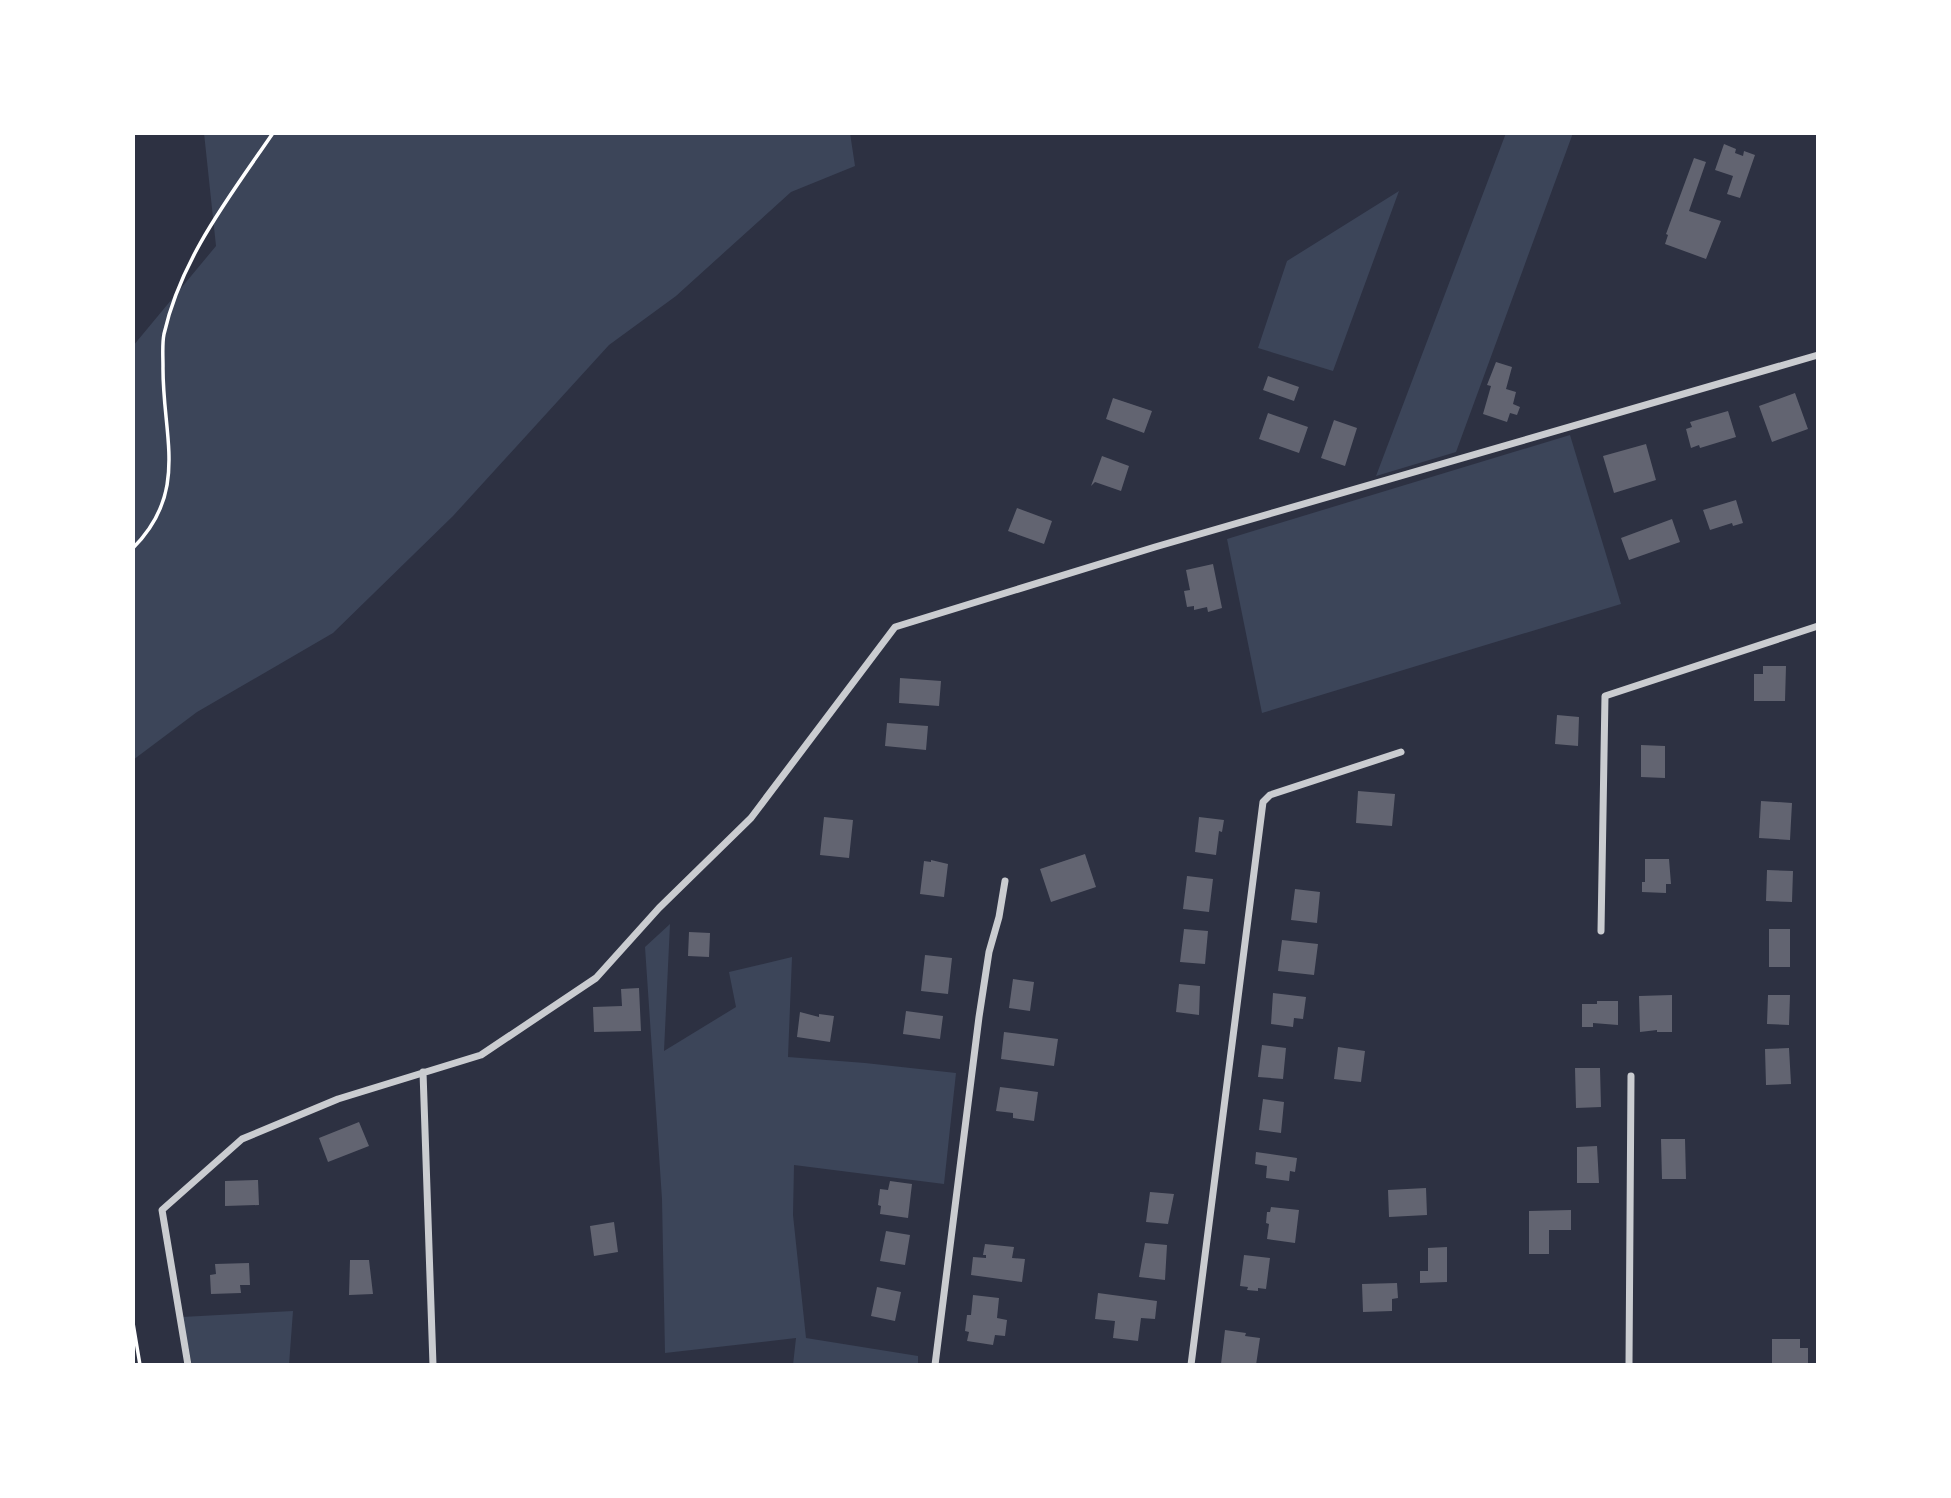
<svg xmlns="http://www.w3.org/2000/svg" width="1951" height="1498" viewBox="0 0 1951 1498" font-family="'Open Sans',sans-serif">
  <style>
    .green { fill: #3c4559 }
    .building { fill: #626471 }
    .lines { fill: none; stroke-linecap: round; stroke-linejoin: round }
    .path { stroke: #fff; stroke-width: 3.5 }
    .minor { stroke: #caccd0; stroke-width: 7 }
  </style>
  <rect width="100%" height="100%" fill="#2d3142"/>
  <path class="green" d="M204,133h646l5,33 -64,26 -115,104 -67,49 -156,171 -120,117 -136,79 -64,48v-414l83,-100z
    M1506,133h67l-117,319 -80,24z
    M1399,191l-66,180 -75,-23 29,-87z
    M1570,435l51,169 -359,109 -35,-174z
    M670,924l-6,127 72,-44 -7,-35 63,-15 -4,100 77,6 91,10 -12,111 -150,-19 -1,50 13,123 112,18v9h-125l3,-27 -131,15 -3,-154 -17,-252z
    M293,1311l-4,54h-97l-10,-48z"/>
  <path class="building" d="M1724,144l12,5 -1,4 8,3 1,-5 11,4 -15,43 -13,-4 6,-18 -18,-6z
    M1694,158l12,4 -17,49 32,10 -15,38 -41,-15 3,-9 -2,-1z
    M1496,362l16,5 -6,22 10,3 -3,12 7,3 -3,8 -7,-2 -3,9 -24,-8 8,-28 -4,-1z
    M1268,376l31,11 -5,14 -31,-11z
    M1795,393l13,36 -36,13 -13,-36z
    M1113,398l39,13 -8,22 -38,-14z
    M1728,411l8,26 -36,11 -1,-3 -8,3 -5,-19 6,-2 -2,-5z
    M1268,413l40,14 -9,26 -40,-14z
    M1334,420l23,8 -12,38 -24,-8z
    M1646,444l10,36 -42,13 -11,-37z
    M1102,456l27,10 -8,25 -26,-9 -4,4z
    M1736,500l7,23 -10,3 -1,-3 -22,7 -7,-20z
    M1017,508l35,13 -8,23 -36,-13z
    M1672,519l8,23 -51,18 -8,-22z
    M1213,564l9,44 -14,4 -1,-5 -13,3v-4l-7,1 -3,-16 6,-1 -4,-20z
    M1763,666h23l-1,35h-31v-27h9z
    M900,678l41,3 -2,25 -40,-3z
    M1557,715l22,2 -1,29 -23,-2z
    M887,723l41,3 -2,24 -41,-4z
    M1641,745l24,1v32l-24,-1z
    M1358,791l37,3 -3,32 -36,-3z
    M1761,801l31,2 -2,37 -31,-2z
    M824,817l29,3 -4,38 -29,-3z
    M1199,817l25,3 -2,12 -3,-1 -3,24 -21,-3z
    M1085,854l11,33 -45,15 -11,-33z
    M1645,859h24l2,25h-5v9l-24,-1v-10h3z
    M931,860l17,4 -4,33 -24,-3 4,-33 7,1z
    M1767,870l26,1 -1,31 -26,-1z
    M1187,876l26,3 -4,33 -26,-3z
    M1295,889l25,3 -3,31 -26,-3z
    M1184,929l24,2 -3,33 -25,-2z
    M1769,929h21v38h-21z
    M689,932l21,1 -1,24 -21,-1z
    M1282,940l36,4 -4,31 -36,-4z
    M925,955l27,3 -4,36 -27,-3z
    M1013,979l21,3 -4,29 -21,-3z
    M1179,984l21,2 -1,29 -23,-3z
    M639,988l2,43 -47,1 -1,-25 29,-1 -1,-17z
    M1273,993l33,4 -3,22 -9,-1 -1,9 -22,-3z
    M1672,995v37h-15v-2l-17,2 -1,-36z
    M1768,995h22l-1,30 -22,-1z
    M1597,1001h21v24l-25,-2v4h-11v-23h15z
    M906,1011l37,5 -3,23 -37,-5z
    M800,1012l19,5v-3l15,2 -4,26 -33,-5z
    M1004,1032l54,7 -4,27 -53,-7z
    M1262,1045l24,3 -3,31 -25,-2z
    M1338,1047l27,4 -4,31 -27,-3z
    M1789,1048l2,36 -25,1 -1,-36z
    M1575,1068h25l1,39 -25,1z
    M1000,1087l38,5 -4,29 -21,-3v-5l-17,-2z
    M1263,1099l21,3 -3,31 -22,-3z
    M359,1122l10,24 -41,16 -9,-24z
    M1661,1139h24l1,40h-24z
    M1597,1146l2,37h-22v-36z
    M1256,1152l41,6 -2,14 -5,-1 -1,10 -23,-3 1,-12 -12,-2z
    M258,1180l1,25 -34,1v-25z
    M890,1181l22,3 -4,34 -28,-4 1,-8 -3,-1 2,-16 8,1z
    M1426,1188l1,27 -38,2 -1,-27z
    M1150,1192l24,2 -6,30 -22,-2z
    M1271,1207l28,3 -4,33 -28,-4 2,-15 -3,-1 1,-11h3z
    M1571,1210v20h-22v24h-20v-43z
    M614,1222l4,30 -24,4 -4,-30z
    M886,1231l24,4 -5,30 -25,-4z
    M1145,1243l22,2 -2,35 -26,-3z
    M985,1244l29,3 -2,11 13,1 -3,23 -51,-7 2,-18 13,1v-3h-3z
    M1447,1247v35l-27,1v-12h8v-23z
    M1244,1255l26,3 -4,31 -8,-1v3l-11,-1 1,-3 -8,-1z
    M350,1260h19l4,34 -24,1z
    M249,1263l1,22h-10l1,8 -30,1 -1,-19 6,-1 -1,-10z
    M1397,1283l1,15 -6,1v12l-29,1 -1,-28z
    M877,1287l24,5 -6,29 -24,-5z
    M1098,1293l59,8 -2,18 -14,-1 -3,23 -25,-3 2,-17 -20,-2z
    M973,1295l26,3 -2,20 10,2 -2,16 -10,-1 -2,10 -26,-4 2,-9 -4,-1 2,-16h4z
    M1225,1330l21,3 -1,3 15,2 -4,27 -35,-1z
    M1772,1339h28v9h8v17h-36z"/>
  <g class="lines">
    <path class="path" d="M133,548c57,-57 29,-113 30,-182 0,-10 -1,-22 1,-32 17,-76 66,-138 109,-201
      M133,1323l7,42"/>
    <path class="minor" d="M1601,931l4,-235 213,-70
      M423,1072l10,293
      M188,1365l-26,-155 80,-71 96,-40 143,-44 115,-77 63,-70 92,-90 144,-191 260,-80 663,-192
      M935,1365l44,-348 10,-65 10,-35 6,-36
      M1191,1365l72,-563 7,-7 131,-43
      M1629,1365l2,-289"/>
  </g>
  <rect width="1951" height="1498" fill="none" stroke="#ffffff" stroke-width="270"/>
</svg>
